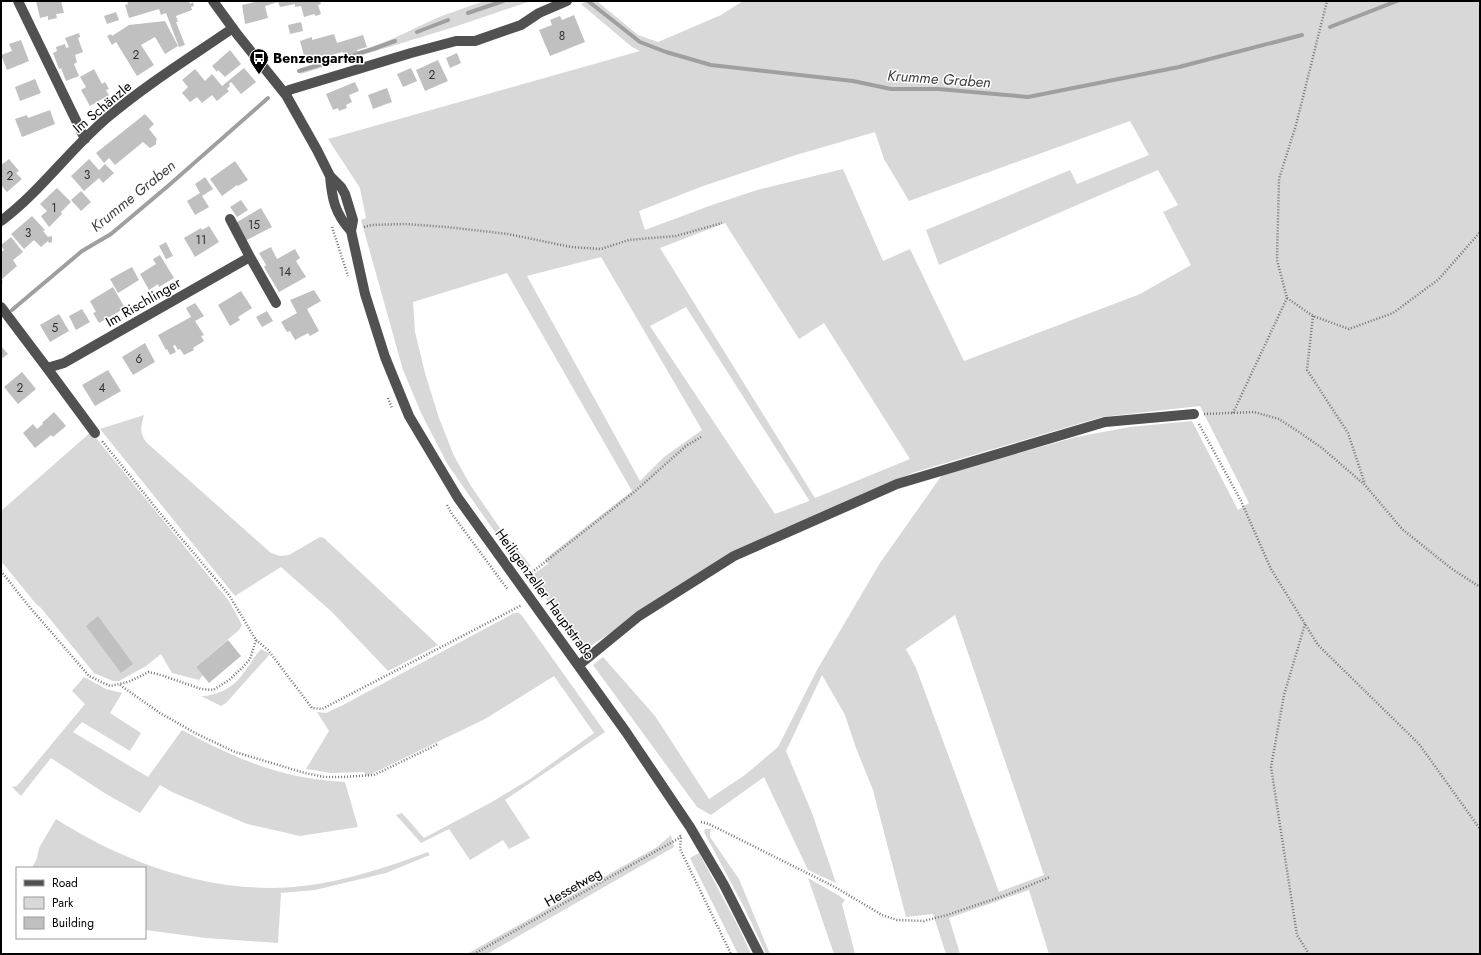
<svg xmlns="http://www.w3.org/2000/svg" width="1481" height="955" viewBox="0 0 1481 955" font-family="Jost,sans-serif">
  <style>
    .green { fill: #d8d8d8; fill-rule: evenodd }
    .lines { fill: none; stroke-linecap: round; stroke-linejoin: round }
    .stream { stroke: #9f9f9f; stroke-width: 4 }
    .building { fill: #c0c0c0 }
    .path { stroke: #737373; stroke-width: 2.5; stroke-dasharray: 1 2; stroke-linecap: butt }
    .minor { stroke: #515151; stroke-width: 10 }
    .labels { text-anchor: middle; stroke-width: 3; stroke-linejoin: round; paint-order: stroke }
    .number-label { font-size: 12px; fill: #303030 }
    .poi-label { font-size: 14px; font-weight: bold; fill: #000; stroke: #fff; text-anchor: start }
    .street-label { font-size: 14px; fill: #000; stroke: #fff }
    .water-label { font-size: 15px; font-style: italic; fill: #404040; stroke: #fff }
  </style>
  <rect width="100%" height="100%" fill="#fff"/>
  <path class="green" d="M484,1h47l-77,26 -153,47 -2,-3 2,-3 65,-19 26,-10 47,-22z
    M588,1h9l41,34 20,7 63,-27 22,-14h737v953h-431l-20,-64 -80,28 11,36h-14l-13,-40 -27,3 -33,-127 -17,-42 -11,-33 -23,-40 -36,76 26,62 24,70 -28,-13 -44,-93 -53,38 -14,-8 -104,-142 10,-8 52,59 54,83 36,-24 33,-28 39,-77 63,-107 62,-88 134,-38 54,-10 62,-6 46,89 11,-7 -49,-97 -98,11 -187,55 -154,67 -145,90 -31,21 -7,-3 -45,-68 2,-6 13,-9 -3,-5 87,-68 -125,-218 -94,29 2,30 10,41 14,45 15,38 17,30 31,45 29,35 -9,5 -74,-106 -26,-50 -19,-45 -42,-150 5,-2 -6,-30 -32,-49 312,-88 -8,-4 -51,-43zM1130,121l19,34 -72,29 -7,-14 -144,60 13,35 219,-95 20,35 -15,7 28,53 -51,29 -176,67 -54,-112 -27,12 -40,-92 -86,21 -48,16 -64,24 -6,-19 64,-25 93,-31 79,-23 9,27 25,42zM725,223l74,116 25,-16 86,136 -95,39 -155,-250zM601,257l101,173 -38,27 -24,24 -113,-205zM686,307l123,193v1l-34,13 -125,-188zM955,615l89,260 -45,17 -83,-224 -10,-19z
    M144,415c-3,11 -5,17 2,27l125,111 9,3 9,-1 31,-18 4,1 114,107 -50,26 -56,-59 -51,-45 -46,29 -135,-167z
    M91,432l138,169 13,24 -3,5 -43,37 7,8 -4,5 -27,-7 -11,-19 -15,12 -27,15h-6l-19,-8 -53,-65 -5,-4 -35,-43v-50z
    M514,613h5l4,4 82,115 -100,68 25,38 -21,11 -6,-9 -33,20 -21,-31 -28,14 -25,-28 6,-2 22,25 66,-35 40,-24 64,-46 -40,-57 -69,43 -118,57 -3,-4 -33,1 -25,-4 23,-38 -12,-19 9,1 17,-8z
    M261,649l9,5 -44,49 -5,3 -20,-10c15,0 32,-8 41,-21 7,-8 11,-17 19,-26z
    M84,677l22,12 16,4 -12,20 31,20 -11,18 -48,-29 -9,10 75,45 34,-47c55,29 99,49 163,52l13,45 -58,9 -53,-12 -75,-32 -12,-7 -20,28 -34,-19 -55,-36 -30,38 -9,-9 5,-1 68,-82 -13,-13z
    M56,819c72,46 161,77 247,67 43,-5 85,-19 125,-34l2,3 -44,18 -71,17 -34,3 -3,50 -72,-5 -61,-8v-62h-113l5,-10 2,-10z
    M705,829h6l-1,4v4l29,42 31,75h-4l-21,-45 -41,-77z
    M671,835l3,12 -187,107h-20l190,-107z
    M699,853l40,75 12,26h-13l-48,-96z
    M808,878l30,17 7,5 -3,4 13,50h-21z"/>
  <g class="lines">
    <path class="stream" d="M588,1l52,41 26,10 45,13 142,16 38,8h47l90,8 151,-30 123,-32
      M468,13l35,-12
      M1330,27l67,-26
      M417,32l31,-12
      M299,71l74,-22 22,-8
      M12,310l70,-59 29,-17 57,-48 100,-88"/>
  </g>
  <path class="building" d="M36,1h25l3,12 -8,1 1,4 -9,2v-4l-8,2z
    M127,1h62l1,3 3,-2 1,4 -3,1 1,3 -16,6 2,6h-2l9,23 -6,2 -13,-34 -5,2 -2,-6 -30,9 -4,-13 3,-1z
    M259,1h61l1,3 -3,1 3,9 -5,2 -2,-2 -10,3 -3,-11 -6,1v-3l-15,3 -2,-5 -13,4 3,12 -23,6 -3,-19z
    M116,12l3,8 -12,4 -3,-8z
    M574,15l11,27 -35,14 -11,-26 13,-5 -2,-5 10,-4 2,4z
    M165,21l13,25 -13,8 -10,-17 -14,8 13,20 -17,11 -21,-34 -4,3 -5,-9 4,-2 1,2 17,-11z
    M301,22l2,9 -13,3 -2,-9z
    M79,33l1,4 -2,1 5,14 -8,3 2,7 -3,2 5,12 -13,5 -5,-13 -2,1 -6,-16 4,-2 -1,-4 9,-3 1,4 3,-1 -4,-9z
    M334,34l3,9 26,-8 4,12 -10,3 1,2 -14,4 -1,-4 -15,4 1,4 -14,4 -1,-3 -8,2 -6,-22 12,-4v3z
    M21,40l8,21 -22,9 -6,-15 11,-4 -3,-7z
    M230,50l11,14 -16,13 -7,-7 -1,2 -5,-6z
    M457,53l4,10 -11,5 -4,-10z
    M438,60l10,21 -23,10 -9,-21z
    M244,68l12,14 -15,12 -10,-12 -2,2 1,2 -3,3 2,2 -12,10 -5,-6 -10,8 -5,-6 -7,5 -8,-9 6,-6 -6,-7 13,-11 10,12 7,-7 10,12z
    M411,68l6,13 -14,6 -6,-13z
    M94,69l8,15 3,-2 4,7 -3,1 3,5 -19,11 -9,-16 5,-3 -6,-10z
    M35,79l6,14 -21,8 -5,-14z
    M355,82l4,9 -10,4 3,7 -6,3 1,3 -8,3 -1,-3 -5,2 -7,-16z
    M387,88l5,14 -19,7 -5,-14z
    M50,110l5,14 -33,13 -7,-18 12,-4 1,3z
    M145,114l9,10 -5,5 8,10 -1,2v3l-1,1 -5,3 -7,-6 -28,23 -6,-7 -5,5 -8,-10z
    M9,159l10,12 -3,2 6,6 -15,13 -6,-7v-20z
    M89,159l10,11 6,-6 9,9 -11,10 -4,-5 -15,13 -13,-15z
    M235,161l13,19 -10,6 -1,-1 -15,11 -12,-17z
    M205,177l8,12 -11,7 7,11 -14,8 -8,-14 13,-8 -5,-9z
    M57,188l14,14 -10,10 1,2 -13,13 -8,-11 6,-5 -7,-7z
    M81,191l10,11 -10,9 -10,-11z
    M241,200l7,10 -11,7 -7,-10z
    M261,208l11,19 -27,14 -10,-18z
    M32,216l13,14 -2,1 5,6 3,-1 1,1v5l-3,1 -1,-2 -7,6 -7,-7 -10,9 -13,-15z
    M209,226l10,16 -24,15 -11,-19 17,-10 1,2z
    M11,237l12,15 -10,8 4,6 -16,14 2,2 -2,2v-32l3,-2 -3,-5z
    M166,242l7,14 -7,3 -7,-13z
    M271,247l6,12 18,-10 5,9 -4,3 10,16 -27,15 -15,-25 2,-2 -7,-12z
    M160,255l14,23 -15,9 -1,-3 -9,6 -9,-16 16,-10 -3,-5z
    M132,267l7,13 -21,13 -8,-14z
    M113,287l12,21 -26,15 -6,-10 3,-1 -6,-11z
    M314,290l7,11 -14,8 12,22 -9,5 -2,-3 -13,7 -5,-9 -3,1 -6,-10 16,-9 -7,-13z
    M241,291l11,17 -14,9 2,3 -10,6 -12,-21z
    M195,303l9,13 -9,5 9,14 -3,1 3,5 -11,7 1,2 -10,5 -4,-6 -2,1 -3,-5 -2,1 3,6 -6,3 -3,-6 -1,1 -8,-15 33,-18 -5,-9z
    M82,309l8,13 -14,8 -7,-14z
    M267,311l6,10 -11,6 -6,-10z
    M59,314l10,17 -19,11 -10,-17z
    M145,343l10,19 -22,13 -11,-18z
    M1,346l7,8 -7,5z
    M108,370l13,21 -26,15 -13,-21z
    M22,372l14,17 -18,15 -14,-17z
    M54,412l12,14 -13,11 -2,-2 -16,13 -12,-15 10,-9 4,5 6,-5 -1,-1z
    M98,616l35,48 -12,9 -35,-47z
    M228,640l13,16 -32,27 -13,-16z"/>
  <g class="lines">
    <path class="path" d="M332,227l16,49
      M364,227l8,-2 33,-1 42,3 61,7 63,13 30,2 28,-9 47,-4 46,-13
      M1287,298l26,18 36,13 44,-16 46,-34 41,-47
      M1313,316l-6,54 41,63 17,51
      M388,398l4,10
      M1233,413l54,-115 -10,-38 2,-81 17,-54 31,-124
      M1204,414l50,-2 25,7 20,13 23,16 43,37 37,44 50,40 28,18
      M1199,424l42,77 30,68 47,76 101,99 61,85
      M447,505l5,9 56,76
      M1,571l26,33 62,72 21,10 18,-4 21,-10 15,4 37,13 12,1 16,-10 14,-13 7,-8 6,-19 -27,-45 -70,-83 -57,-71
      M527,576l106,-83 53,-47 15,-9
      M1305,624l-21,71 -13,72 26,168 12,19
      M256,640l12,10 44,58 10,1 200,-104
      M120,685l40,28 37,21 38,18 70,21 20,4h18l31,-2 64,-31
      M701,822l8,2 126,63 47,28 15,5 27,1 23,-6 62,-21 41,-17
      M680,835l1,2 -1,12 51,105
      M474,954l207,-117"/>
    <path class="minor" d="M18,1l67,138
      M213,1l24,33 49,61 31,55 13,26 11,11 4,7 8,26 -2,11 14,63 20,63 24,59 49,82 168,234 64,95 34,58 35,69
      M286,95l3,-5 122,-37 45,-12h19l46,-16 18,-12 28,-12
      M330,176c2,23 5,38 21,55
      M230,219l20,38
      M1,221c40,-30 69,-72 107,-104 39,-33 83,-60 125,-89
      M1,307l46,61 17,-5 186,-106 26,46
      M47,368l48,65
      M579,665l60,-49 95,-60 163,-72 208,-62 89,-8"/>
  </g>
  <defs>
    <g id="bus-pin" transform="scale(1)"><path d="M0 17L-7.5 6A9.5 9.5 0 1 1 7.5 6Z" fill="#000" stroke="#fff"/><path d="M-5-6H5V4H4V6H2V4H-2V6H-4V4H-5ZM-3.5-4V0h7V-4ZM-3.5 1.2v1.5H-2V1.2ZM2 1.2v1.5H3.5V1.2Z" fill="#fff"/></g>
  </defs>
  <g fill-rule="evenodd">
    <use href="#bus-pin" x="259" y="58"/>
  </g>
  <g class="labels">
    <g class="number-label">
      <text x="562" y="40">8</text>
      <text x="136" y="59">2</text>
      <text x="432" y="79">2</text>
      <text x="87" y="179">3</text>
      <text x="10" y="180">2</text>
      <text x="54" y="212">1</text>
      <text x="254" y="229">15</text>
      <text x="28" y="237">3</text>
      <text x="201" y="244">11</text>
      <text x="285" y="276">14</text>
      <text x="55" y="332">5</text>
      <text x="139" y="363">6</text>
      <text x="20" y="392">2</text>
      <text x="102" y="392">4</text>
    </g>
    <g class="poi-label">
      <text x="273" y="63">Benzengarten</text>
    </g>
    <g class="street-label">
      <text transform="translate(102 107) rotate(-40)" y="5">Im Schänzle</text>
      <text transform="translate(143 302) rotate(-30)" y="5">Im Rischlinger</text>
      <text transform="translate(545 594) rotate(54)" y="5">Heiligenzeller Hauptstraße</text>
      <text transform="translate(573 887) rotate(-30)" y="5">Hessetweg</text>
    </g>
    <g class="water-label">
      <text transform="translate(939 79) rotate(4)" y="5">Krumme Graben</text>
      <text transform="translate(133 196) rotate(-39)" y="5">Krumme Graben</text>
    </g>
  </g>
  <rect width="1481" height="955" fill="none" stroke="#000000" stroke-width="4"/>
  <rect x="16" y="867" width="130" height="72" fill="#ffffff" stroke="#999999"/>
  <rect x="24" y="880" width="20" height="6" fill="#515151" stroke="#999999"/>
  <text x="52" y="887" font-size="12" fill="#000000">Road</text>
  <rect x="24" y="897" width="20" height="12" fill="#d8d8d8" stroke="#999999"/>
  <text x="52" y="907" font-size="12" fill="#000000">Park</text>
  <rect x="24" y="917" width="20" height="12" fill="#c0c0c0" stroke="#999999"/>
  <text x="52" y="927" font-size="12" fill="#000000">Building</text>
</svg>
